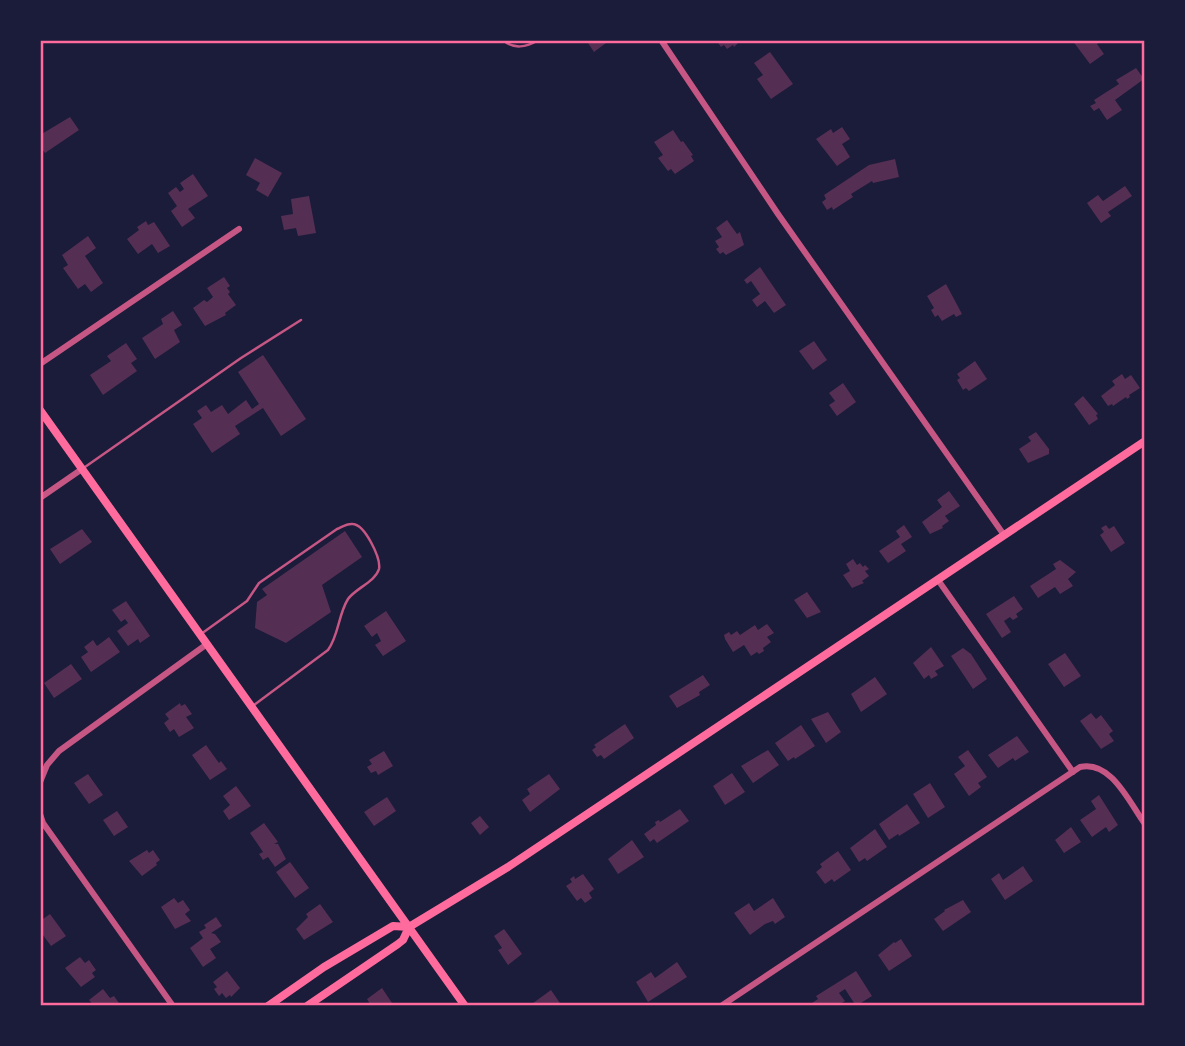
<svg xmlns="http://www.w3.org/2000/svg" width="1185" height="1046" viewBox="0 0 1185 1046" font-family="Lato,sans-serif">
  <style>
    .building { fill: #542f53 }
    .lines { fill: none; stroke-linecap: round; stroke-linejoin: round }
    .service { stroke: #c65784; stroke-width: 2.5 }
    .minor { stroke: #c65784; stroke-width: 6 }
    .secondary { stroke: #ff6b9d; stroke-width: 8 }
    .neatline { fill: none; stroke: #ff6b9d; stroke-width: 2.5 }
  </style>
  <rect width="100%" height="100%" fill="#1b1b3a"/>
  <path class="building" d="M586,40h18l2,3 -12,9z
    M716,40h25l-7,7 -1,-2 -6,4 -3,-4 -3,2z
    M1072,40h30l-5,4 7,10 -14,10z
    M770,52l23,32 -22,15 -14,-20 6,-4 -9,-12z
    M1136,68l8,11 -29,21 7,10 -15,10 -8,-12 -5,3 -4,-5 6,-3 -2,-3 25,-16 -3,-4z
    M70,117l9,13 -34,23 -5,-7v-11z
    M842,127l8,12 -8,5 8,13 -13,9 -21,-27 15,-10 2,4z
    M673,130l8,12 2,-1 10,14 -2,1 3,5 -19,13 -4,-5 -3,2 -10,-13 5,-3 -9,-13z
    M255,158l27,15 -14,24 -12,-7 4,-7 -14,-8z
    M895,159l4,18 -26,6 -1,-2 -21,13 2,3 -20,13 -1,-3 -5,3 -5,-8 4,-3 -2,-4 45,-30z
    M193,174l15,22 -20,13 7,9 -13,9 -11,-16 6,-5 -9,-13 8,-6 4,5 4,-3 -4,-6z
    M1125,186l7,10 -24,16 3,4 -10,7 -14,-20 11,-8 5,6z
    M309,196l7,37 -18,3 -2,-8 -12,2 -3,-14 12,-2 -2,-15z
    M727,220l10,14 3,-2 4,13 -18,10 -3,-3 -3,2 -4,-5 3,-2 -4,-6 7,-4 -6,-9z
    M146,221l2,4 6,-3 16,24 -12,7 -6,-9 -14,10 -11,-15 12,-9 -2,-3z
    M88,236l8,12 -11,8 18,27 -12,9 -6,-8 -7,5 -15,-21 5,-3 -6,-10z
    M760,267l26,38 -12,8 -9,-12 -8,6 -5,-7 8,-6 -9,-13 -4,3 -3,-4z
    M224,277l6,9 -3,2 3,4 -2,2 8,11 -11,8 1,2 -21,11 -12,-18 11,-8 3,2 6,-5 -6,-9z
    M946,284l16,30 -6,3 -2,-3 -12,7 -4,-6 -3,2 -4,-7 3,-2 -7,-12z
    M173,311l9,14 -8,5 6,12 -25,17 -13,-21 21,-14 -2,-5z
    M814,341l13,19 -14,10 -14,-19z
    M126,343l11,16 -6,4 6,8 -34,24 -13,-20 21,-14 -4,-5z
    M263,355l43,64 -25,17 -18,-28 -28,18 5,8 -28,19 -19,-29 9,-6 -5,-7 9,-6 5,7 11,-7 6,9 18,-14 6,9 7,-5 -21,-32z
    M975,361l12,18 -18,12 -3,-3 -3,2 -6,-10 3,-2 -3,-4z
    M1122,374l3,5 6,-4 9,13 -11,7 1,2 -3,2 -1,-2 -13,9 -1,-2 -4,2 -7,-10 14,-11 -3,-4z
    M843,383l13,19 -19,14 -8,-11 6,-4 -6,-8z
    M1083,396l15,18 -2,1 2,4 -9,6 -15,-21z
    M1036,432l13,17v5l-21,9 -9,-14 12,-8 -3,-4z
    M949,491l11,15 -15,10 4,5 -7,5 1,2 -13,6 -8,-12 20,-15 -5,-7z
    M904,525l8,12 -11,7 5,7 -18,12 -9,-12 21,-14 -4,-6z
    M1106,525l3,4 5,-3 11,17 -14,9 -11,-17 4,-3 -3,-4z
    M82,529l10,13 -32,22 -10,-15z
    M345,531l17,26 -40,28 9,27 -45,31 -31,-15 2,-26 10,-7 -5,-6z
    M853,559l4,6 3,-2 3,4 2,-2 4,4 -4,2 4,5 -7,5 2,2 -12,5 -9,-13 7,-4 -4,-7z
    M1060,560l16,12 -8,7 5,7 -13,8 -5,-7 -17,11 -8,-12 26,-17 -3,-5z
    M807,592l14,20 -14,6 -13,-18z
    M1014,596l9,13 -7,5 2,3 -5,3 -3,-3 -6,4 7,11 -9,6 -16,-24z
    M126,601l24,35 -10,7 -2,-4 -10,7 -11,-15 11,-8 -3,-4 -4,3 -9,-12z
    M386,611l20,30 -23,15 -8,-11 6,-4 -4,-8 -5,4 -8,-11z
    M767,624l7,9 -7,4 4,5 -8,6 1,3 -5,3 -2,-2 -6,4 -7,-11 -11,7 -8,-13 -1,-4 5,-3 2,3 6,-4 3,4 15,-10 3,5z
    M109,637l11,15 -29,20 -10,-15 7,-5 -4,-5 9,-7 4,6z
    M931,647l13,19 -9,5 3,4 -7,4 -2,-4 -5,4 -11,-16z
    M963,648l8,6 16,25 -14,10 -22,-33z
    M1065,653l16,23 -17,11 -16,-23z
    M71,664l11,15 -28,19 -10,-15z
    M703,675l7,10 -11,7 1,3 -23,13 -8,-12z
    M875,677l12,17 -26,18 -10,-18z
    M180,703l1,3 4,-2 7,10 -6,3 8,11 -15,9 -5,-8 -4,3 -6,-9 5,-4 -4,-5z
    M828,712l13,20 -15,11 -15,-24z
    M1091,713l5,6 5,-4 12,16 -4,3 5,7 -13,8 -21,-28z
    M625,724l9,14 -30,21 -3,-4 -4,2 -5,-7 4,-3 -2,-2z
    M801,725l14,21 -20,13 -1,-2 -6,4 -13,-18z
    M1017,736l12,16 -14,9 -2,-3 -15,10 -10,-13z
    M206,745l13,18 2,-2 6,8 -17,11 -18,-25z
    M768,750l11,15 -26,18 -12,-17z
    M968,750l19,27 -9,6 3,4 -12,9 -15,-22 11,-8 -7,-9z
    M384,751l9,15 -15,9 -2,-4 -5,2 -4,-6 5,-3 -3,-4z
    M732,773l13,19 -20,13 -12,-19z
    M88,774l15,21 -14,9 -15,-21z
    M549,774l11,15 -30,23 -8,-12 8,-6 -3,-5z
    M930,783l15,24 -17,11 -15,-24z
    M236,786l15,20 -22,14 -6,-9 7,-6 -7,-9z
    M1099,795l19,30 -9,7 -3,-5 -14,10 -12,-17 16,-11 -5,-8z
    M387,797l9,14 -22,15 -10,-14z
    M907,804l13,19 -21,13 -1,-2 -9,6 -10,-16z
    M680,809l9,12 -32,22 -3,-4 -4,3 -6,-8 12,-9 -1,-3 4,-2 1,2z
    M117,811l11,16 -14,9 -11,-16z
    M480,816l9,11 -9,8 -9,-12z
    M264,823l14,19 -4,2h4l8,15 -11,8 -7,-10 -5,3 -4,-6 4,-2 -13,-19z
    M1071,827l10,15 -17,11 -9,-13z
    M875,829l12,18 -20,14 -2,-3 -6,4 -9,-14z
    M632,840l12,17 -26,17 -10,-15z
    M147,850l2,3 4,-3 7,10 -4,3 1,2 -15,11 -13,-15z
    M838,851l13,19 -17,12 -2,-3 -7,5 -9,-12 6,-5 -2,-3z
    M290,862l19,26 -14,10 -19,-26z
    M1023,866l10,15 -28,19 -14,-21 8,-6 4,7z
    M583,874l11,15 -5,4 3,5 -7,5 -4,-5 -4,3 -11,-15 6,-4 -2,-3 4,-3 1,3z
    M174,898l4,5 5,-3 7,10 -5,4 6,7 -16,8 -14,-22z
    M773,898l12,19 -10,7 -2,-3 -8,3 -15,11 -16,-22 15,-10 5,8z
    M963,900l8,12 -28,19 -9,-12 11,-8 -1,-1z
    M320,904l13,18 -29,18 -8,-11 12,-12 -2,-3z
    M50,914l16,22 -15,10 -11,-15v-10z
    M216,917l6,9 -11,7 4,1 6,8 -11,7 6,9 -13,9 -13,-19 13,-10 -4,-6 7,-4 -2,-3z
    M504,929l18,25 -14,11 -10,-15 4,-2 -8,-12z
    M901,939l11,17 -23,15 -11,-16 16,-13 1,1z
    M80,957l5,6 4,-3 7,10 -4,3 3,4 -14,10 -16,-19z
    M677,962l10,15 -39,25 -12,-20 15,-10 4,6z
    M227,971l13,17 -9,9 -1,-2 -4,3 -4,-5 -3,3 -5,-7 3,-2 -4,-5z
    M856,971l16,25 -16,10 -11,-17 -6,4 6,8 -8,5h-24l-1,-3 6,-4 -2,-3z
    M382,988l12,18h-23l-4,-7z
    M103,989l7,9 4,-2 7,10h-27l-5,-6z
    M551,990l11,16h-33z"/>
  <g class="lines">
    <path class="service" d="M503,40c11,10 23,7 36,0
      M85,467l156,-109 60,-38
      M201,634l46,-33 12,-18 78,-54c5,-2 10,-6 16,-5 12,1 28,34 26,45 -4,13 -23,19 -31,30 -10,16 -9,36 -20,51l-74,55"/>
    <path class="minor" d="M661,40l117,174 226,321
      M40,364l199,-135
      M40,498l42,-29
      M938,580l135,192
      M40,782l7,-17 12,-14 148,-107
      M40,814l3,9 130,183
      M721,1006l359,-239c31,-7 49,35 65,57"/>
    <path class="secondary" d="M40,410l425,596
      M268,1006l56,-39 69,-41 16,1
      M307,1006l91,-62 5,-4 6,-13 99,-60 637,-426"/>
  </g>
  <rect width="1185" height="1046" fill="none" stroke="#1b1b3a" stroke-width="84"/>
  <rect x="42" y="42" width="1101" height="962" class="neatline"/>
</svg>
